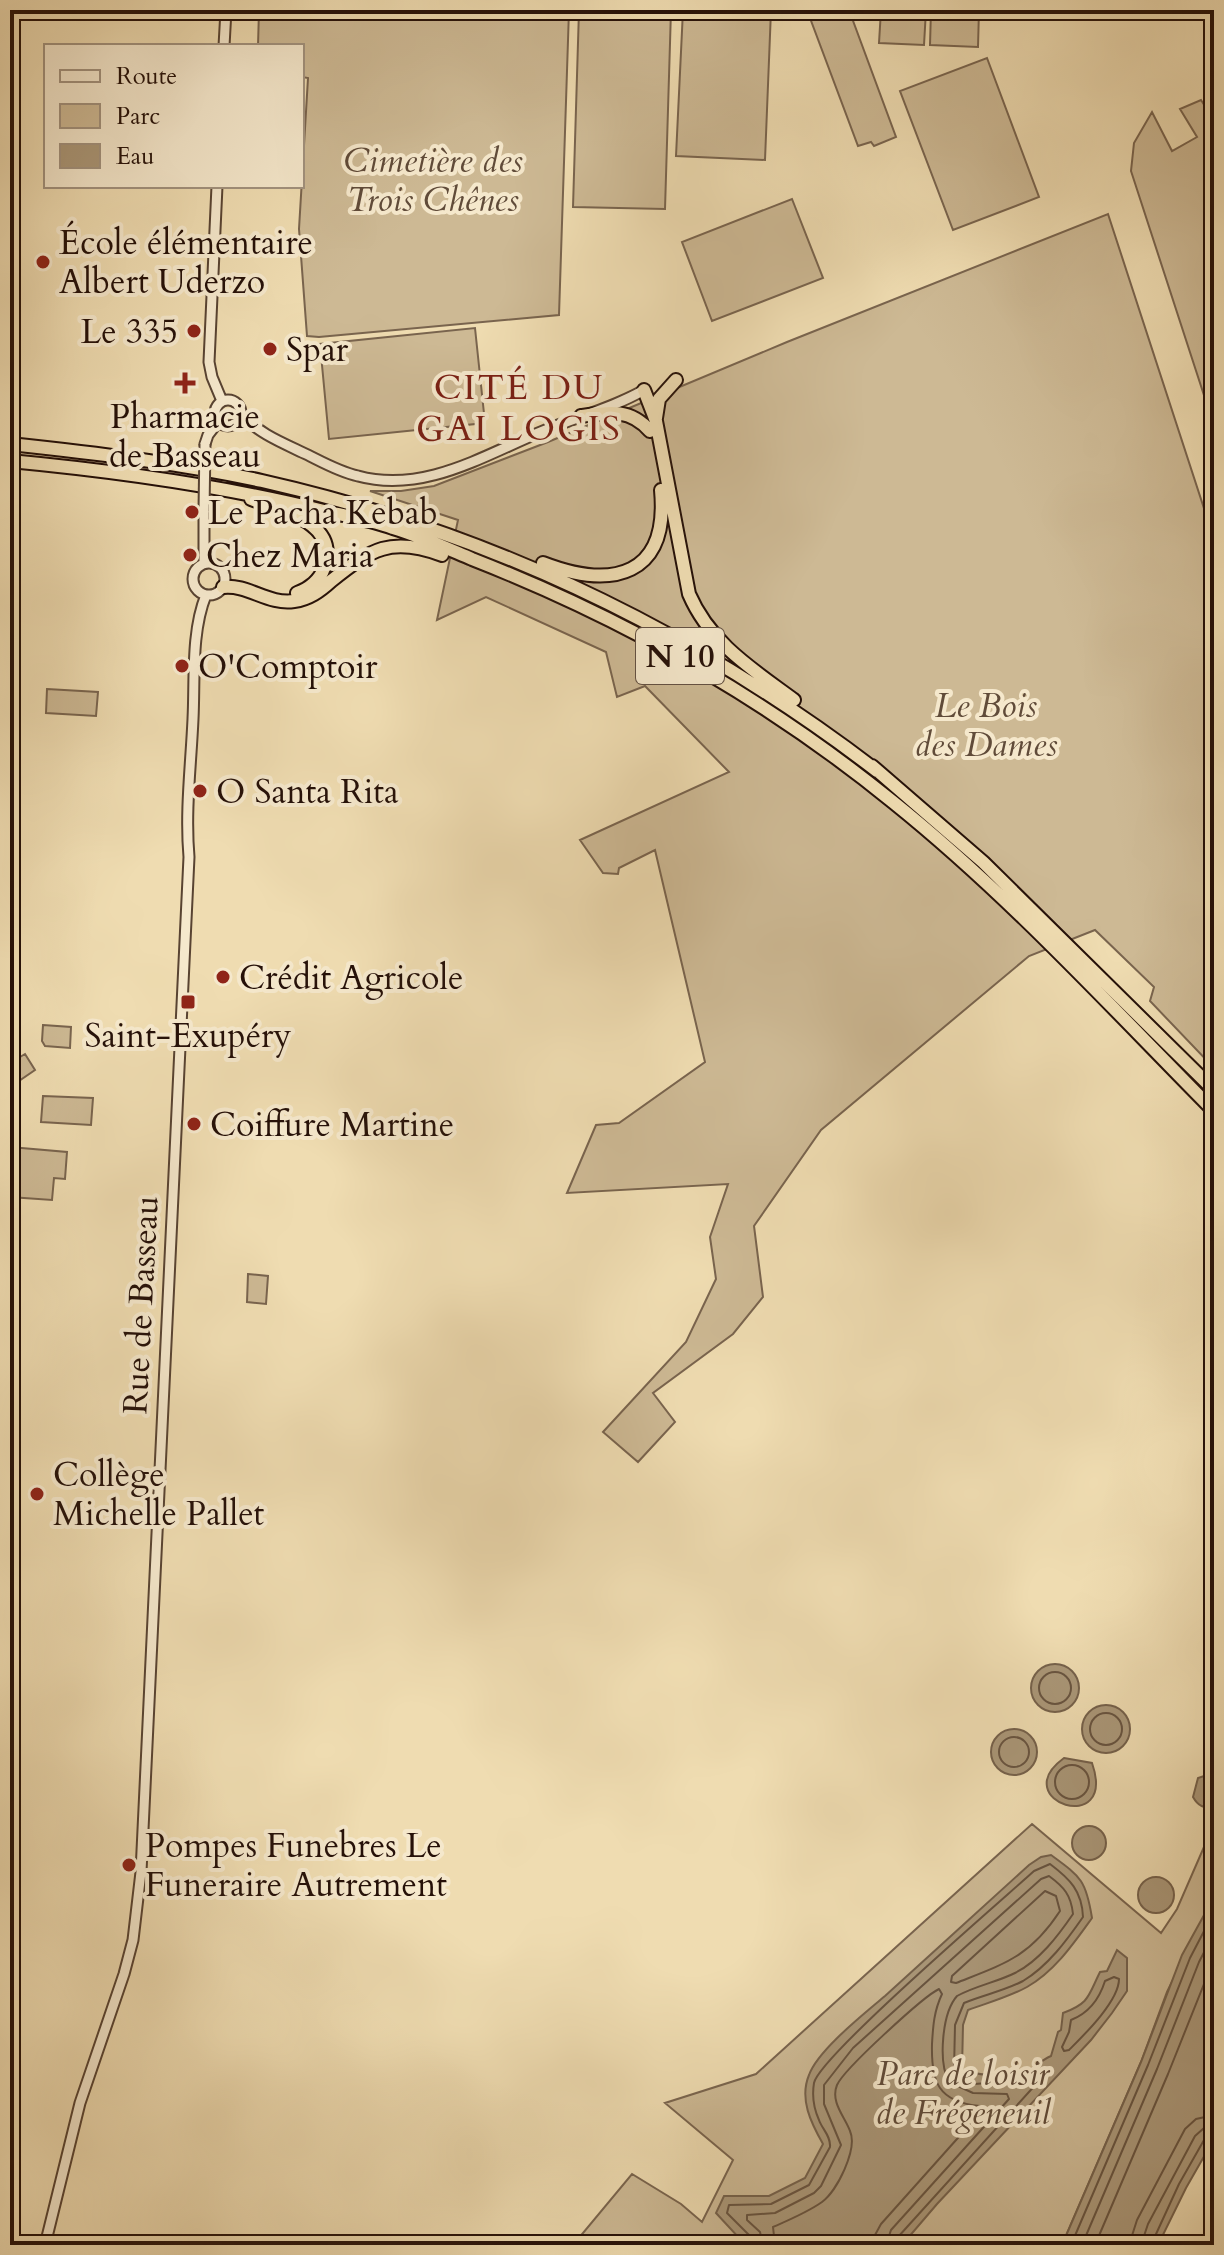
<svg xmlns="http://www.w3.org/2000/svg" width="1224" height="2255" viewBox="0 0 1224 2255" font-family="Cardo,serif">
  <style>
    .green { fill: #cdb994; stroke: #79644e; stroke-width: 2 }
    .water { fill: #aa9778; stroke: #75614b; stroke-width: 2 }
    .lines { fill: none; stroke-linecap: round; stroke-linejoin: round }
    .shore { stroke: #685440; stroke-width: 2 }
    .tertiary-casing { stroke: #584332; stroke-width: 13 }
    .trunk-casing { stroke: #251008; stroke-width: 16 }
    .tertiary { stroke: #f5e8cc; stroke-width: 9 }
    .trunk { stroke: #efdcb1; stroke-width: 12 }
    .tertiary-bridge-casing { stroke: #584332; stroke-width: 13; stroke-linecap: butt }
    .tertiary-bridge { stroke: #f5e8cc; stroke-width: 9 }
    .poi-dot { fill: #8f2418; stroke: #f5e8cc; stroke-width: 3 }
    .labels { text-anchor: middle; stroke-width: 8; stroke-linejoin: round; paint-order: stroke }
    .shield { fill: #f5e8cc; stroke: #635143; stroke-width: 2 }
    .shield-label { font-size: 32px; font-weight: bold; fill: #251008 }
    .park-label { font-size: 34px; font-style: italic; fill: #604b39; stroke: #f5e8cc }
    .poi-label { font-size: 34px; fill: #251008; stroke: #f5e8cc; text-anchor: start }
    .street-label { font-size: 34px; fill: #251008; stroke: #f5e8cc }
    .neighbourhood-label { font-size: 36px; letter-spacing: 2px; fill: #7a1f14; stroke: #f5e8cc }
  </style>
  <rect width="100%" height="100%" fill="#efdcb1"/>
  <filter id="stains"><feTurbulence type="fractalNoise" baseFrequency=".0025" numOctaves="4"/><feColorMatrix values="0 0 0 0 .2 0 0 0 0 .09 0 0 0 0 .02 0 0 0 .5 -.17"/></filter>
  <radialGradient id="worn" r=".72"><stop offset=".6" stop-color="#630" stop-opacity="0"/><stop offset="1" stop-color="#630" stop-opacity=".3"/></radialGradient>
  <path class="green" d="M259,10h310l-10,305 -240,22 -12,-1 -8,-107 9,-151 -6,-1v-31h-44z
    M579,10h92l-6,199 -92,-2z
    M683,10h88l-6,150 -89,-4z
    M807,10h42l47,127 -22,9 -3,-4 -13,4z
    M881,10h45l-2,35 -45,-2z
    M931,10h48l-1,37 -48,-2z
    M987,58l52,139 -86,33 -53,-139z
    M1201,100l13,20v306l-83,-255 3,-28 18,-31 20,39 25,-14 -17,-28z
    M792,199l31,79 -111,43 -30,-79z
    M1108,214l106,325v529l-64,-67 4,-14 -59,-57 -66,26 -208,174 -67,96 9,71 -30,37 -80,59 22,29 -37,40 -35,-30 83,-90 30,-63 -6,-42 18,-53 -161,9 29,-68 23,-2 86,-61 -50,-212 -36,18 -1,6 -15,-1 -23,-33 149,-68 -84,-86 -28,11 -11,-45 -120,-55 -49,23 21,-100 -88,-29h31l33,-5 114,-44 239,-100z
    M475,328l10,95 -156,16 -9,-95z
    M47,689l51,3 -2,24 -50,-3z
    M43,1025l28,2 -1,21 -25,-2 -3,-5z
    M25,1054l10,16 -25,17v-24z
    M43,1096l50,2 -2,27 -50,-3z
    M10,1147l57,5 -2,27 -11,-1 -2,22 -42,-3z
    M248,1274l20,2 -2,28 -19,-2z
    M1032,1824l129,109 16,-24 37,-85v73l-47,95 -26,70 -79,183h-489l59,-71 49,30 21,18 31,-62 -68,-57 91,-29z"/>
  <path class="water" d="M1031 1688a24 24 0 1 1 48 0a24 24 0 1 1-48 0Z
    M1082 1729a24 24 0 1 1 48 0a24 24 0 1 1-48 0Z
    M991 1752a23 23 0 1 1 46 0a23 23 0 1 1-46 0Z
    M1064,1758l28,5c26,75 -87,38 -28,-5z
    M1207,1775l7,1v30c-10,3 -16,0 -21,-9l5,-19z
    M1072 1843a17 17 0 1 1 34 0a17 17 0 1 1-34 0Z
    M1051,1855c30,22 35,25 41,63 -18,25 -37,53 -65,69 -18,10 -40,16 -59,23l-5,15 -1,45c9,4 48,8 57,6 10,-3 20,-15 32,-20l7,-24 3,-2 2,-17c27,-10 25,-17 37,-41l7,-1 10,-21 10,8v33l-15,22 -21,27 -154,164 -35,41h-152l-10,-6 -24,-26 8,-17h45l36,-18 18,-34c-12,-21 -24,-45 -14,-69 9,-25 55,-61 76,-79 48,-44 96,-87 144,-131l12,-8z
    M1138 1895a18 18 0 1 1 36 0a18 18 0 1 1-36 0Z
    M1214,1897v242l-28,49 -28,57h-96l79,-183 41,-107z"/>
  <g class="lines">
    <path class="shore" d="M1039 1688a16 16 0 1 1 32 0a16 16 0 1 1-32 0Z
      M1090 1729a16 16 0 1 1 32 0a16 16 0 1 1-32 0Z
      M999 1752a15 15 0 1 1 30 0a15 15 0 1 1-30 0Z
      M1055 1782a17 17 0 1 1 34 0a17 17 0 1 1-34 0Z
      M1045,1891l11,5 4,15c-30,46 -56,53 -104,72l-5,-1 1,-6z
      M1114,1977l5,2c0,22 -35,56 -50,71l-5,1 -2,-4 7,-15 2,-12c18,-7 28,-20 34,-39z
      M753,2245l-2,-8 -24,-24 2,-8 42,-1 38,-19 21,-38c1,-11 -8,-18 -11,-27 -5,-11 -7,-25 -5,-37 5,-26 188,-183 220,-212l16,-7c20,15 32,27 33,53 -16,23 -35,49 -60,64 -19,10 -40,14 -59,22l-9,22 -1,45 3,6 18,8 23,-2 17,3 19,-8 4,5 -140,155 -1,8
      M763,2245l-3,-13 -13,-12v-5l28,-2 39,-20 7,-7 20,-41 -17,-41v-19l29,-37 188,-169 8,-3c15,11 22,19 24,38 -15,22 -34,47 -58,59 -18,9 -40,13 -58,23 -15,17 -19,66 -8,86l24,11 34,1 2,5 -118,131 -5,15
      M775,2245l-2,-18c16,-7 35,-15 49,-25 15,-11 36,-53 28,-71 -5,-14 -20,-29 -13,-46 7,-16 87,-89 102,-96l3,5c-8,17 -9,32 -10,50 -1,38 6,58 48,62l2,5 -101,113 -6,11 -1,10
      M1071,2245l77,-180 42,-107 24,-46
      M1082,2245l75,-176 42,-107 15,-29
      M1095,2245l73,-171 46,-115
      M1129,2245l8,-25 48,-91 11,-10 18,-4
      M1141,2245l7,-21 47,-88 9,-8 10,-1
      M1151,2245l28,-61 25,-44 10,-3"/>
    <g class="tertiary-casing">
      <path id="tertiary" d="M224,46l2,-36
        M217,186l-8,176 3,15 10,24
        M215 413a13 13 0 1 1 26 0a13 13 0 1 1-26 0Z
        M241,414c18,20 42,29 67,41 16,8 32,17 50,21 66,18 126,-21 185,-45 33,-14 70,-23 101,-41
        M205,444l3,-9 10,-13
        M204,511v52
        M193 579a16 16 0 1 1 32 0a16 16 0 1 1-32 0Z
        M45,2245l35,-142 44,-129 9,-34 8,-68 48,-1015c-4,-46 2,-92 4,-138 2,-40 -2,-87 13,-124"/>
    </g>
    <g class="trunk-casing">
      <path id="trunk" d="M644,390l12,31 33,173c21,49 63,75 105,106
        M581,416c28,-4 49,-8 69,15
        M656,418l3,-19 17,-19
        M10,444c84,9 169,19 252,37 227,51 431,149 615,290
        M10,461c106,10 210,24 314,50 23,5 47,9 69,17 27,8 53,20 79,31 153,60 293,139 421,243 116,93 217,204 321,309
        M251,499c31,12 89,23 73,69 -4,12 -15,21 -27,25
        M543,563c70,27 126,13 118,-73
        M223,587c25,-3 45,18 71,14 15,-2 26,-10 37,-20 40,-32 60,-45 111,-26
        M872,766l111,96 231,228"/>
    </g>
    <use href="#tertiary" class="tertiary"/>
    <use href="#trunk" class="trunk"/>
    <g class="tertiary-bridge-casing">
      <path id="tertiary-bridge" d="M204,511l1,-67"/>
    </g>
    <use href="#tertiary-bridge" class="tertiary-bridge"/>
  </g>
  <g class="poi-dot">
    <circle cx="43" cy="262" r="8"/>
    <circle cx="194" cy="331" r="8"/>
    <circle cx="270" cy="349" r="8"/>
    <path d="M181 371h8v8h8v8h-8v8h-8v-8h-8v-8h8z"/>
    <circle cx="192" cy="512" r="8"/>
    <circle cx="190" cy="555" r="8"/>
    <circle cx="182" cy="666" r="8"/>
    <circle cx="200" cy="791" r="8"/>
    <circle cx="223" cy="977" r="8"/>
    <rect x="180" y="994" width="16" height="16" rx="4"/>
    <circle cx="194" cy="1124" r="8"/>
    <circle cx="37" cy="1494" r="8"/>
    <circle cx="129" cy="1865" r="8"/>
  </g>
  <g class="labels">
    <rect class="shield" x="636" y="628" width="88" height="56" rx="6"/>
    <g class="shield-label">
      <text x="680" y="667">N 10</text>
    </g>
    <g class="park-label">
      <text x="433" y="172">Cimetière des<tspan x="433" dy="39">Trois Chênes</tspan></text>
      <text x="986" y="717">Le Bois<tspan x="986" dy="39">des Dames</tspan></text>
      <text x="963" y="2085">Parc de loisir<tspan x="963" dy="39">de Frégeneuil</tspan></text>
    </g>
    <g class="poi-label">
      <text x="59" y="254">École élémentaire<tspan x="59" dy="39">Albert Uderzo</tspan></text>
      <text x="178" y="343" text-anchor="end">Le 335</text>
      <text x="286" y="361">Spar</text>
      <text x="185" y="428" text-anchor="middle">Pharmacie<tspan x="185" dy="39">de Basseau</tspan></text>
      <text x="208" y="524">Le Pacha Kebab</text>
      <text x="206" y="567">Chez Maria</text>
      <text x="198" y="678">O'Comptoir</text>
      <text x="216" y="803">O Santa Rita</text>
      <text x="239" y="989">Crédit Agricole</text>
      <text x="188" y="1047" text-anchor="middle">Saint-Exupéry</text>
      <text x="210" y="1136">Coiffure Martine</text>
      <text x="53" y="1486">Collège<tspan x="53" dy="39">Michelle Pallet</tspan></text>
      <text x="145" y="1857">Pompes Funebres Le<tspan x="145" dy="39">Funeraire Autrement</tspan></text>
    </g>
    <g class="street-label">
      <text transform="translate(140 1305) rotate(-87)" y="12">Rue de Basseau</text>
    </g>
    <g class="neighbourhood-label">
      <text x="519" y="399">CITÉ DU<tspan x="519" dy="41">GAI LOGIS</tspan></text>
    </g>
  </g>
  <rect width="1224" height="2255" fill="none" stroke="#efdcb1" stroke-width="40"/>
  <rect x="12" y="12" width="1200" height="2231" fill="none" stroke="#251008" stroke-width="4"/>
  <rect x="20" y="20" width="1184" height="2215" fill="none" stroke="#251008" stroke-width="2"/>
  <rect x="44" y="44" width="260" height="144" fill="#f5e8cc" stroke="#a2927e" stroke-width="2"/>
  <rect x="60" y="70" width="40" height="12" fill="#f5e8cc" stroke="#a2927e" stroke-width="2"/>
  <text x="116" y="84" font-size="24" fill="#251008">Route</text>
  <rect x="60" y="104" width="40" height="24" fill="#cdb994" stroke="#a2927e" stroke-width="2"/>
  <text x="116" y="124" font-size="24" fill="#251008">Parc</text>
  <rect x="60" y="144" width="40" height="24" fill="#aa9778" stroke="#a2927e" stroke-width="2"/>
  <text x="116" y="164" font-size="24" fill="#251008">Eau</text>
  <rect width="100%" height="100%" filter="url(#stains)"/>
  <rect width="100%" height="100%" fill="url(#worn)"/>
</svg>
